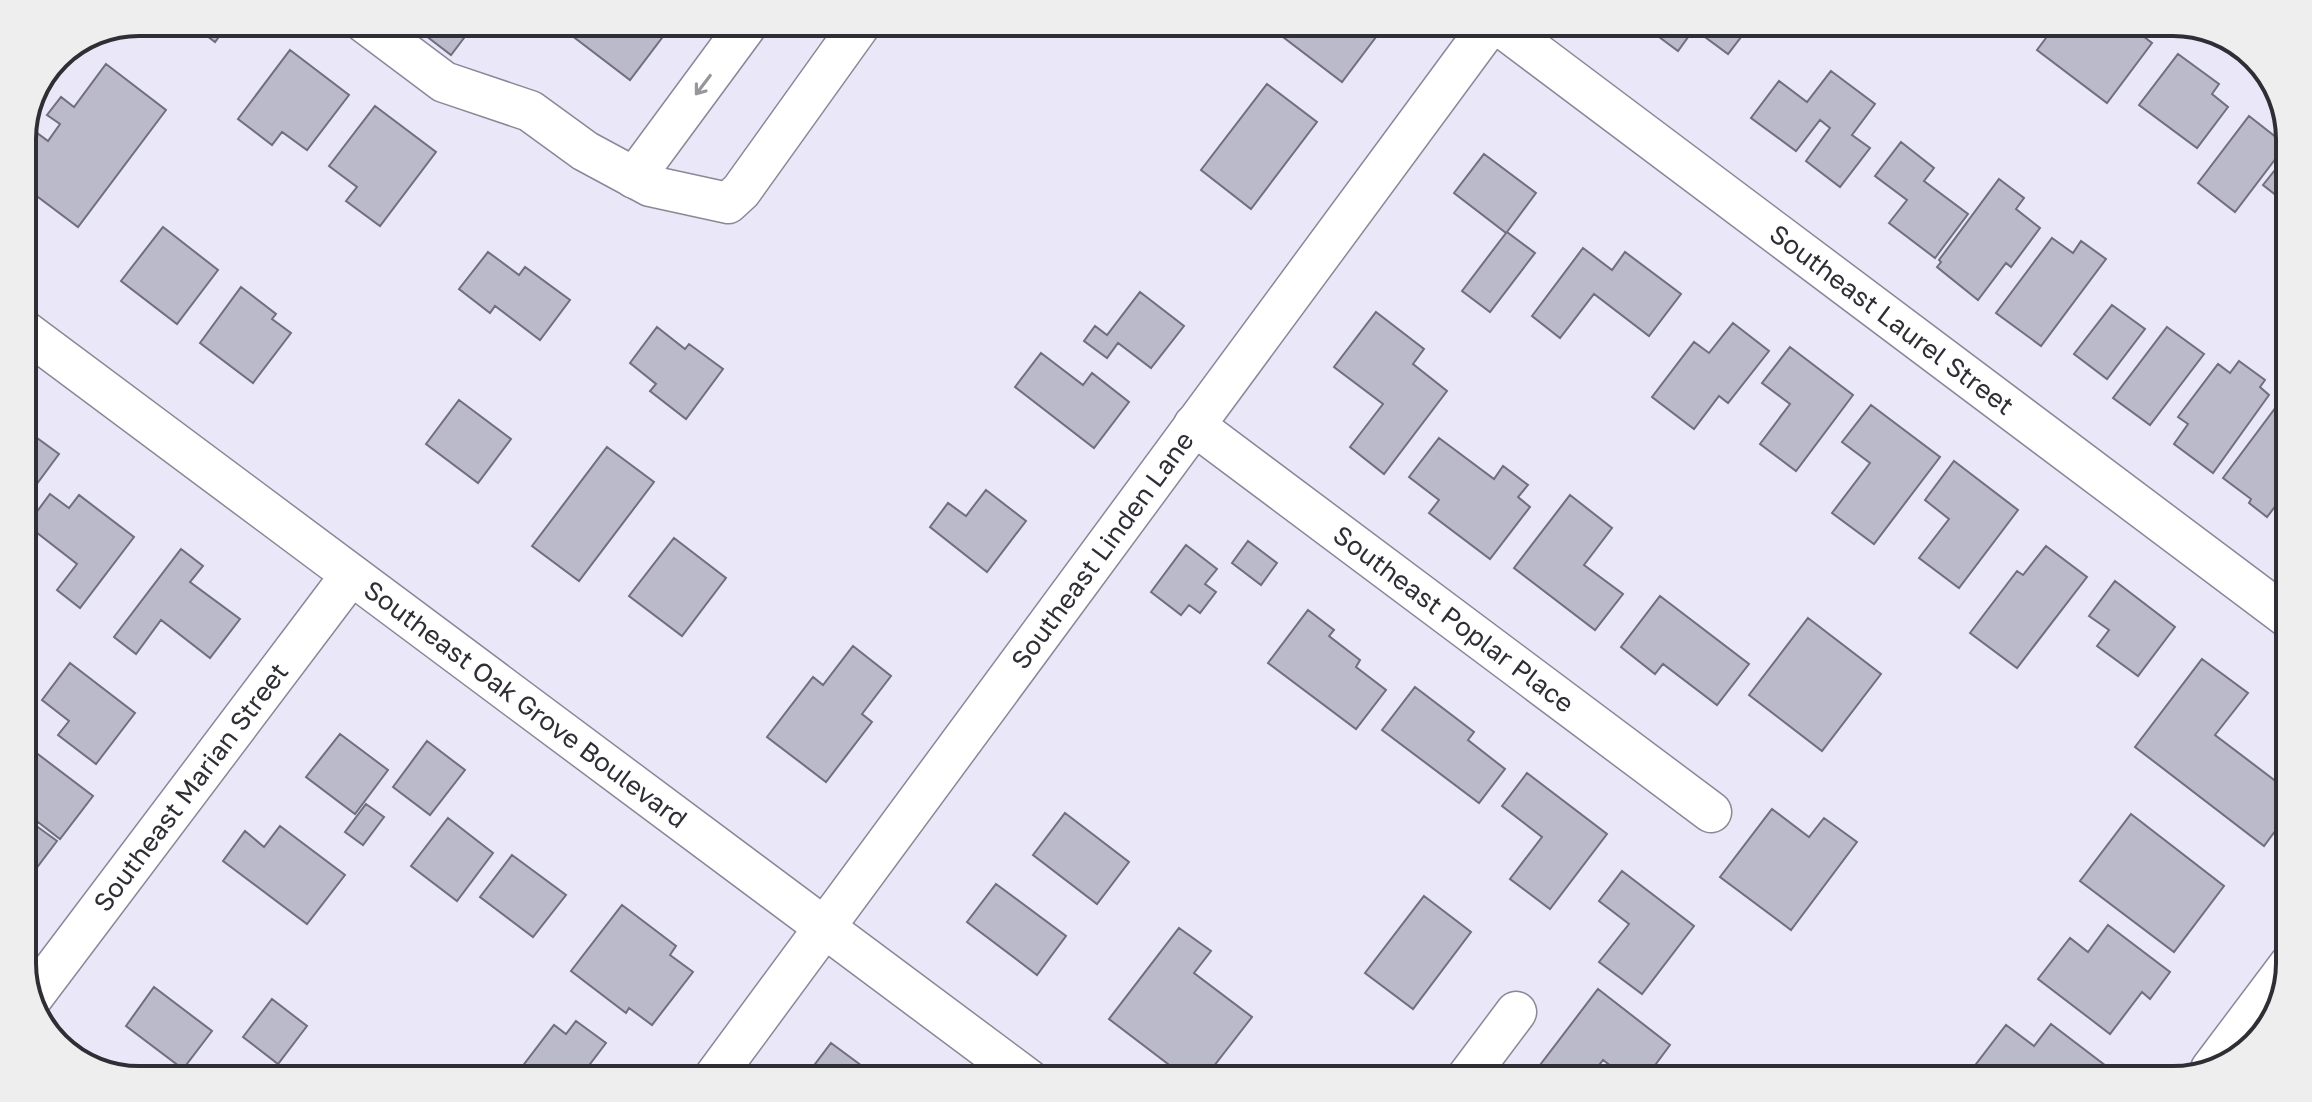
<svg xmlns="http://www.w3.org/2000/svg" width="2312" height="1102" viewBox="0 0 2312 1102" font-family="'Golos Text',sans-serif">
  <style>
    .building { fill: #bbbaca; stroke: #716f7e; stroke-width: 2 }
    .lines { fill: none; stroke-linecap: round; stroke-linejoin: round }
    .minor-casing { stroke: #898897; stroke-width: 43 }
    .minor { stroke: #fff; stroke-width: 40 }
    .oneway { stroke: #97969a }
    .labels { text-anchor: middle; stroke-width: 6; stroke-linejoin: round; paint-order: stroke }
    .street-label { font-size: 26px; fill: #2f2e35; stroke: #fff }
    .rim { fill: none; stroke: #2f2e35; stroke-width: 4 }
  </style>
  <rect width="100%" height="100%" fill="#e9e7f8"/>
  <path class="building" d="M189,22h41l-15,20z
    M408,22h68l-25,33z
    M554,22h120l-44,58z
    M1294,22h70l15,11 -37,49 -59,-45z
    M1639,22h110l2,2 -23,30 -34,-25 -16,22z
    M2058,22h67l27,21 -45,60 -70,-53z
    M290,50l59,45 -42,55 -25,-18 -10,13 -34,-26z
    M2178,54l41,30 -7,10 16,13 -31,41 -58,-43z
    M106,64l60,46 -88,117 -56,-42v-10l8,-11 -8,-6v-14l11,-14 15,11 12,-17 -13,-9 14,-18 13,10z
    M1831,71l44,33 -23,31 18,13 -30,39 -34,-26 24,-33 -10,-8 -24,31 -45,-33 28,-37 28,21z
    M1267,84l50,38 -66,87 -50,-39z
    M375,106l61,46 -56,74 -34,-25 11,-14 -28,-21z
    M2249,116l37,29 -51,67 -37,-29z
    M1901,142l33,26 -10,13 44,33 -33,44 -46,-35 18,-23 -32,-24z
    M2290,151v47l-4,5 -23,-18z
    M1484,154l52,39 -29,39 28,21 -45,59 -28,-21 44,-58 -52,-40z
    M1999,179l25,19 -8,11 24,19 -29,39 -5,-4 -28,37 -41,-33 4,-5 -2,-2z
    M163,227l55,43 -41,54 -56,-43z
    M2052,238l21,15 8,-12 25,18 -65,87 -45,-33z
    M1583,248l29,22 13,-18 56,42 -32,42 -55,-42 -34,44 -28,-22z
    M488,252l31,23 6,-8 45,33 -30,40 -45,-34 -5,7 -31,-24z
    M241,287l35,27 -4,5 19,14 -38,50 -53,-40z
    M1140,292l44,34 -33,42 -33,-25 -11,15 -23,-17 11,-15 12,9z
    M2112,305l33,24 -38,50 -33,-25z
    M1376,312l48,37 -11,15 34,27 -63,83 -34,-27 33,-43 -49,-37z
    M1733,323l36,28 -41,52 -9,-7 -25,33 -42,-32 42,-55 15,11z
    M657,327l28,22 4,-5 34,25 -37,50 -36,-28 6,-7 -26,-21z
    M2167,327l37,27 -54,71 -37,-27z
    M1790,347l63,48 -57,76 -36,-27 30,-40 -28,-21z
    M1041,353l42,32 9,-12 37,29 -35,46 -79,-61z
    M2239,361l26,19 -5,7 9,8 -56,78 -39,-29 14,-20 -10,-7 40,-53 12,9z
    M2285,395l5,4v88l-23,30 -18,-14 2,-4 -28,-21z
    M459,400l52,39 -33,44 -52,-39z
    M1871,405l69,52 -66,87 -42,-31 38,-50 -28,-21z
    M22,427l37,27 -37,50z
    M1439,438l55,41 9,-13 25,19 -10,12 12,10 -40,52 -61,-46 10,-13 -30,-23z
    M607,447l47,35 -75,99 -47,-35z
    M1954,461l64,49 -59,78 -40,-30 30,-39 -24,-19z
    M986,490l40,31 -39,51 -57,-45 18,-24 18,13z
    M50,494l19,14 10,-13 55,42 -54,71 -23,-18 20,-26 -50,-39z
    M1570,495l42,33 -28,37 39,29 -28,36 -81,-62z
    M674,538l52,40 -44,58 -53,-40z
    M1248,541l29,22 -16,22 -29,-22z
    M1186,545l31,24 -12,15 11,8 -16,21 -11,-8 -8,10 -30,-23z
    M2046,546l41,31 -70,91 -47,-35 47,-62 6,4z
    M181,549l22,17 -13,16 50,37 -30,39 -49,-38 -25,34 -22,-17z
    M2115,581l60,46 -37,49 -41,-30 12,-16 -20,-14z
    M1660,596l89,68 -32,41 -54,-41 -8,10 -34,-27z
    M1308,610l26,20 -5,6 31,24 -4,7 30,23 -30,39 -88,-66z
    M1808,618l73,56 -59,77 -73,-56z
    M853,646l38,30 -29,38 10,8 -46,60 -59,-45 46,-60 10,8z
    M2202,659l46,34 -33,42 75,57v19l-26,35 -129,-99z
    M70,663l65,50 -39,51 -38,-29 11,-14 -27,-21z
    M1415,687l59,45 -6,8 37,29 -26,34 -97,-73z
    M340,734l48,36 -33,44 -49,-37z
    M427,741l38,29 -35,45 -37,-28z
    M22,742l71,54 -33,43 -22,-17 -3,3 22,16 -22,29 -13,-10z
    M1527,773l80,61 -57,75 -40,-30 32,-42 -40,-31z
    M366,804l18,13 -21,28 -18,-13z
    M1772,809l37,28 15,-19 33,24 -66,88 -71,-53z
    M1065,813l64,49 -32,42 -64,-49z
    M2131,814l93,72 -50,66 -94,-71z
    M448,818l45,35 -36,48 -46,-35z
    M280,826l65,49 -38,49 -84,-63 22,-30 19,16z
    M512,855l54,40 -33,42 -53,-40z
    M1622,871l72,55 -52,68 -43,-32 30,-38 -30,-23z
    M996,884l70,52 -29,39 -70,-53z
    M1424,896l47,36 -58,77 -48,-36z
    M622,905l54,41 -6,9 23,17 -41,53 -23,-17 -3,5 -55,-42z
    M2108,925l62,47 -20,27 -8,-7 -32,42 -72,-55 32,-41 18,14z
    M1179,928l32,23 -17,22 58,44 -49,63h-14l-80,-61z
    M154,987l58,44 -29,38 -57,-43z
    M1598,989l72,56 -26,35h-15l-26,-20 -15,20h-29l-19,-15z
    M272,999l35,27 -29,38 -35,-27z
    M576,1021l30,22 -25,33 6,4h-75l42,-55 12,9z
    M2051,1024l55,42 -11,14h-106l-16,-12 33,-43 28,21z
    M831,1043l50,37h-78z
    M1306,1067l16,13h-26z"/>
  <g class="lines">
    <g class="minor-casing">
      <g id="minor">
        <path d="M364,22l80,60 86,29 55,40 65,35 78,17 13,-12 121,-169"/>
        <path id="s1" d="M1495,22l795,597"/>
        <path d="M634,178l115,-156"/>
        <path id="s2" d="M22,329l1007,751"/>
        <path id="s3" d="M1194,425l517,387"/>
        <path id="s4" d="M32,998l319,-423"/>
        <path d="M2211,1069l79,-105"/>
        <path id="s5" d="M712,1080l780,-1058"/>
        <path d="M1465,1080l51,-68"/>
      </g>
    </g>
    <use href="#minor" class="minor"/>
  </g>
  <defs><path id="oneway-shaft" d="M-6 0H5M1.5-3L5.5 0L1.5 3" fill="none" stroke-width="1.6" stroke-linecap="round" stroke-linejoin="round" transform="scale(2)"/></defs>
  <use class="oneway" href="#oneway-shaft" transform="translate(703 85) rotate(127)"/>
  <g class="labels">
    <g class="street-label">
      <text dy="9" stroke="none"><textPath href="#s1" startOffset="496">Southeast Laurel Street</textPath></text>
      <text dy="9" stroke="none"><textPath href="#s5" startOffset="658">Southeast Linden Lane</textPath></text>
      <text dy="9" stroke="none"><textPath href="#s3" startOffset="324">Southeast Poplar Place</textPath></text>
      <text dy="9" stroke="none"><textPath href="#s2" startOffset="628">Southeast Oak Grove Boulevard</textPath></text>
      <text dy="9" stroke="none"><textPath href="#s4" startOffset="264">Southeast Marian Street</textPath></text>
    </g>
  </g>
  <path d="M0 0H2312V1102H0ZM139 36H2173A103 103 0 0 1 2276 139V963A103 103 0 0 1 2173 1066H139A103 103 0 0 1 36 963V139A103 103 0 0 1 139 36Z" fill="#eeeeef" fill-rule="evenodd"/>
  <path class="rim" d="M139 36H2173A103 103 0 0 1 2276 139V963A103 103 0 0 1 2173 1066H139A103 103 0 0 1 36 963V139A103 103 0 0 1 139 36Z"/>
</svg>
